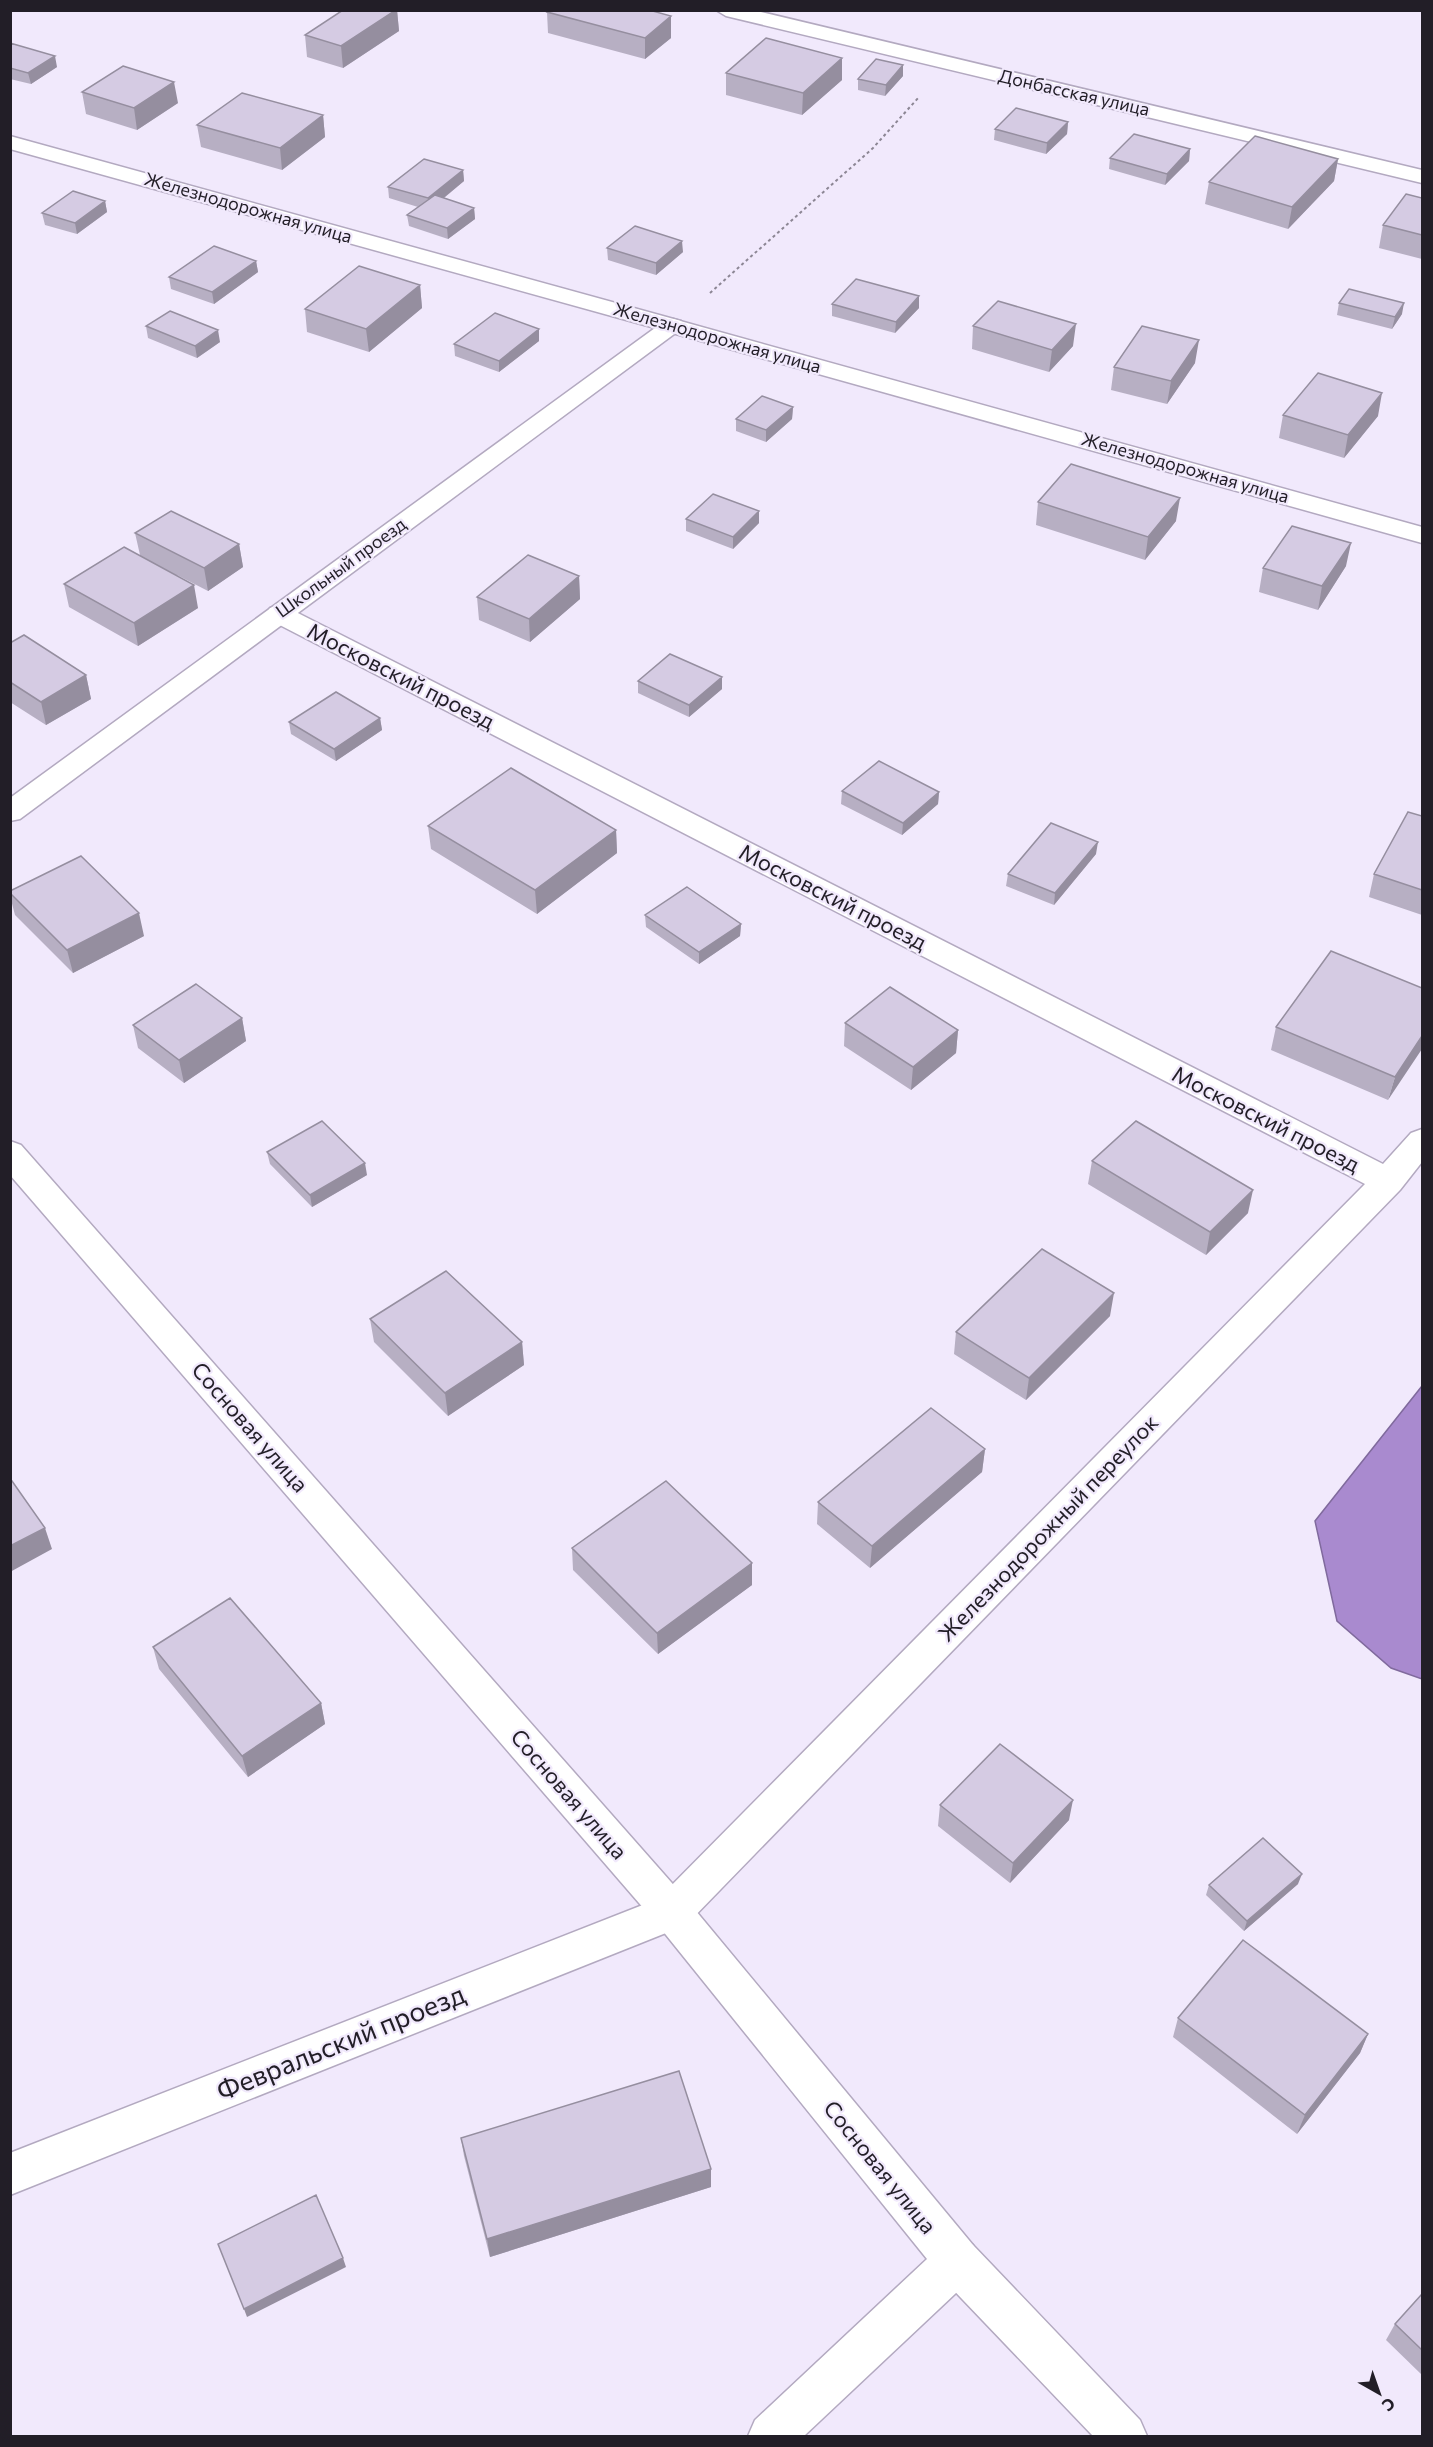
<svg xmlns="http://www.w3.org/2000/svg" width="1433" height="2447" viewBox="0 0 1433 2447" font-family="Commissioner,sans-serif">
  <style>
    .water { fill: #a98acf; stroke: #806a9d; stroke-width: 1.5 }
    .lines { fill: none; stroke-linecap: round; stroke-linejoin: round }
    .minor-casing { stroke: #b3a9c0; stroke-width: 3 }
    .tertiary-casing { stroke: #b3a9c0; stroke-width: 3 }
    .path { stroke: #8c8694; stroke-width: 2; stroke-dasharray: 3 3; stroke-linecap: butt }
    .minor { fill: #fff; fill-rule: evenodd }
    .tertiary { fill: #fff; fill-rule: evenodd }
    .wall { fill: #b7afc3 }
    .shaded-wall { fill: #958e9f }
    .building { fill: #d5cbe3; stroke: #958e9f; stroke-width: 1.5 }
    .labels { text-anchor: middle; stroke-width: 4.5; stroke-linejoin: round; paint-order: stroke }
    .far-street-label { font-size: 18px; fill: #221e27; stroke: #f1e9fc }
    .street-label { font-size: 22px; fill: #221e27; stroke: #f1e9fc }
    .near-street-label { font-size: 27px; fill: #221e27; stroke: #f1e9fc }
  </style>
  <rect width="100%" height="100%" fill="#f1e9fc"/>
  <path class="water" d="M1422,1386v293l-31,-11 -54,-47 -22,-100z"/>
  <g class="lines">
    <g class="minor-casing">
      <path id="minor" d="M716,10h37l669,160v13l-696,-167z
        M673,319l749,208v16l-757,-212 -4,-5 4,-5z
        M279,606l9,2 1095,556 28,-31 11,-4v33l-22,28 -714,735 -676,270v-42l648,-254 707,-715 -1095,-564 -4,-6 4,-6z
        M957,2239l16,6 167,175 7,16h-54l-152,-159 -6,-16 6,-16z"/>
    </g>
    <g class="tertiary-casing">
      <path id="tertiary" d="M10,136l671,185 4,5 -665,493 -10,2v-23l645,-470 -645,-179z
        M10,1141l11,4 665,754 287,346 6,16 -6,16 -169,159h-56l7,-16 172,-161 -269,-334 -648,-750z"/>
    </g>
    <path class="path" d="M710,293l163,-145 46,-51"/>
    <use href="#minor" class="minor"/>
    <use href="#tertiary" class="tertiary"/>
  </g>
  <path class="wall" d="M343,10h54l2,21 -56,37 -36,-11 -2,-22z
    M547,12l124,26 -26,21 -97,-26z
    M10,43l47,24 -26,17 -21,-5z
    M903,65v11l-18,20 -27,-6v-11z
    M726,73l116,7 -40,35 -76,-20z
    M82,92l96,11 -41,27 -51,-16z
    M323,115l2,22 -43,33 -81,-23 -4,-22z
    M1068,122l-1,12 -21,20 -52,-14 1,-11z
    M1190,149l-1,12 -24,24 -56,-16 1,-11z
    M1338,159l-4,22 -46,48 -83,-25 4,-22z
    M463,170l1,11 -20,17 30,10 1,11 -27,20 -39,-13 -2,-11 11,-8 -29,-9 -1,-11z
    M1422,198v61l-43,-11 4,-23z
    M105,201l2,11 -30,22 -32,-9 -3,-12z
    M607,248l76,4 -27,23 -48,-15z
    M256,261l2,11 -44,32 -43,-15 -2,-12z
    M420,285l2,23 -53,44 -62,-20 -2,-23z
    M1339,303l63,11 -10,15 -55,-14z
    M832,304l87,4 -24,25 -63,-17z
    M146,326l74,16 -23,16 -49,-20z
    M973,326l100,20 -24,26 -77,-23z
    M539,329v12l-40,31 -44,-16 -1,-12z
    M1195,363l-28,41 -56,-14 3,-23z
    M793,407l-1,12 -26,23 -30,-11v-12z
    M1283,415l95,1 -34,42 -65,-20z
    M1038,502l138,19 -31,39 -109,-35z
    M686,519l73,4 -26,26 -47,-18z
    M135,533l104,11 4,23 -35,24 -31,-16 21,33 -60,38 -69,-39 -5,-23 76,-29z
    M1346,566l-28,44 -59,-18 4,-24z
    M579,576l1,23 -50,43 -51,-22 -2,-23z
    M10,643l76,32 5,24 -45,26 -36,-23z
    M638,681l84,8 -33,28 -51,-24z
    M380,718l2,12 -46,31 -45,-27 -2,-12z
    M842,791l97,1 -1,12 -36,31 -61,-31z
    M1422,816v99l-53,-18 5,-23z
    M428,826l188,4 1,23 -80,61 -106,-65z
    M1096,854l-42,51 -48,-19 2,-12z
    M10,891l134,45 -71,37 -58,-58 -5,-19z
    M645,915l96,9 -1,12 -41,28 -53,-37z
    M1422,988l-34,112 -117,-50 5,-23z
    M242,1018l4,23 -62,42 -46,-35 -5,-23z
    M845,1023l113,7 -2,23 -45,37 -67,-44z
    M267,1152l100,23 -55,32 -42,-43z
    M1092,1161l156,52 -42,42 -118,-71z
    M1110,1316l-84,84 -72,-46 2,-22z
    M370,1319l152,23 2,23 -76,51 -74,-74z
    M985,1449l-3,23 -112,96 -53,-44 1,-22z
    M572,1548l180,15v22l-94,69 -85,-84z
    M153,1647l168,56 4,21 -77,53 -89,-108z
    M940,1805l129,15 -59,63 -72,-57z
    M1298,1884l-54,47 -38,-36 3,-10z
    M1178,2018l190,16 -8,19 -63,81 -124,-97z
    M461,2138l250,31v18l-221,70 -26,-101z
    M1422,2294v81l-36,-35 9,-16z"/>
  <path class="shaded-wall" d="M396,10h1l2,21 -56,37 -2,-22z
    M671,16v22l-26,21v-21z
    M55,56l2,11 -26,17 -3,-11z
    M842,58v22l-40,35 1,-22z
    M903,65v11l-18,20 1,-11z
    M174,82l4,21 -41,27 -3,-22z
    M323,115l2,22 -43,33 -2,-22z
    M1068,122l-1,12 -21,20 1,-11z
    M1190,149l-1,12 -24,24 2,-11z
    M1338,159l-4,22 -46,48 4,-22z
    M463,170l1,11 -35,29 -1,-12z
    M105,201l2,11 -30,22 -2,-11z
    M474,208l1,11 -27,20 -1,-11z
    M682,241l1,11 -27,23v-12z
    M256,261l2,11 -44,32 -2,-12z
    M420,285l2,23 -53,44 -3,-23z
    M919,296v12l-24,25 1,-11z
    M1404,303l-2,11 -10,15 3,-12z
    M1076,324l-3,22 -24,26 3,-22z
    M539,329v12l-40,31v-11z
    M218,330l2,12 -23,16 -2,-12z
    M1199,340l-4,23 -28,41 4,-23z
    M1382,393l-4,23 -34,42 4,-23z
    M793,407l-1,12 -26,23v-12z
    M1180,498l-4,23 -31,39 3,-23z
    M759,511v12l-26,26v-12z
    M1351,543l-5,23 -28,44 4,-24z
    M239,544l4,23 -35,24 -4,-23z
    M579,576l1,23 -50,43 -1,-23z
    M194,585l4,23 -60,38 -4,-23z
    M86,675l5,24 -45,26 -5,-23z
    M722,677v12l-33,28v-12z
    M380,718l2,12 -46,31 -2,-12z
    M939,792l-1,12 -36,31 1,-12z
    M616,830l1,23 -80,61 -2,-24z
    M1098,842l-2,12 -42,51 1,-12z
    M139,913l5,23 -71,37 -6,-23z
    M741,924l-1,12 -41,28v-12z
    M242,1018l4,23 -62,42 -5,-23z
    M958,1030l-2,23 -45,37 2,-23z
    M1422,1036v13l-34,51 7,-23z
    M365,1163l2,12 -55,32 -2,-12z
    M1253,1190l-5,23 -42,42 4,-23z
    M1114,1293l-4,23 -84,84 3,-22z
    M522,1342l2,23 -76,51 -3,-23z
    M985,1449l-3,23 -112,96 2,-22z
    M45,1528l7,21 -42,23v-26z
    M752,1563v22l-94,69 -1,-21z
    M321,1703l4,21 -77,53 -6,-21z
    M1073,1800l-4,20 -59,63 3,-20z
    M1302,1874l-4,10 -54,47 3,-10z
    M1368,2034l-8,19 -63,81 8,-19z
    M711,2169v18l-221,70 -3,-18z
    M343,2258l3,9 -99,50 -3,-8z"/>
  <path class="building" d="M343,10h53l-55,36 -36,-11z
    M549,10h100l22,6 -26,22 -98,-26z
    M766,38l76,20 -39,35 -77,-20z
    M10,43l45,13 -27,17 -18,-5z
    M876,59l27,6 -17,20 -28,-6z
    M123,66l51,16 -40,26 -52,-16z
    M242,93l81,22 -43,33 -83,-23z
    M1016,108l52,14 -21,21 -52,-14z
    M1134,134l56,15 -23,25 -57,-16z
    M1255,136l83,23 -46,48 -83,-25z
    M424,159l39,11 -35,28 -40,-11z
    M73,191l32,10 -30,22 -33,-10z
    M1406,194l16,4v37l-39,-10z
    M435,195l39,13 -27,20 -40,-13z
    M635,226l47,15 -26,22 -49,-15z
    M214,246l42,15 -44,31 -43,-15z
    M359,266l61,19 -54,44 -61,-20z
    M856,279l63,17 -23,26 -64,-18z
    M1349,289l55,14 -9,14 -56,-14z
    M998,301l78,23 -24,26 -79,-24z
    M170,311l48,19 -23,16 -49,-20z
    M495,313l44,16 -40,32 -45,-17z
    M1142,326l57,14 -28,41 -57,-14z
    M1318,373l64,20 -34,42 -65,-20z
    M762,396l31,11 -27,23 -30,-11z
    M1071,464l109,34 -32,39 -110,-35z
    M713,494l46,17 -26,26 -47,-18z
    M171,511l68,33 -35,24 -69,-35z
    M1292,526l59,17 -29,43 -59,-18z
    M124,547l70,38 -60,38 -70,-39z
    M528,555l51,21 -50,43 -52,-22z
    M24,635l62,40 -45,27 -31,-20v-39z
    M670,654l52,23 -33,28 -51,-24z
    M336,692l44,26 -46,31 -45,-27z
    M879,761l60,31 -36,31 -61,-32z
    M511,768l105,62 -81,60 -107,-64z
    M1408,812l14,4v74l-48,-16z
    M1051,823l47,19 -43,51 -47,-19z
    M81,856l58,57 -72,37 -57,-57v-2z
    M687,887l54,37 -42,28 -54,-37z
    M1331,951l91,37v48l-27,41 -119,-50z
    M196,984l46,34 -63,42 -46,-35z
    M890,987l68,43 -45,37 -68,-44z
    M322,1121l43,42 -55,32 -43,-43z
    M1136,1121l117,69 -43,42 -118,-71z
    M1042,1249l72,44 -85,85 -73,-46z
    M446,1271l76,71 -77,51 -75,-74z
    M931,1408l54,41 -113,97 -54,-44z
    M12,1481l33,47 -35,18v-64z
    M666,1481l86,82 -95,70 -85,-85z
    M230,1598l91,105 -79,53 -89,-109z
    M1000,1744l73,56 -60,63 -73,-58z
    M1263,1838l39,36 -55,47 -38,-36z
    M1243,1940l125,94 -63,81 -127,-97z
    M679,2071l32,98 -224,70 -26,-101z
    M316,2195l27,63 -99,51 -26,-65z
    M1422,2294v56l-27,-26z"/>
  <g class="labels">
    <g class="far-street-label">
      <text transform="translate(1074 93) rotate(13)" y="6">Донбасская улица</text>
      <text transform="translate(248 208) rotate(16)" y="6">Железнодорожная улица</text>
      <text transform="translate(717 338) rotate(16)" y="6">Железнодорожная улица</text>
      <text transform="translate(1185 468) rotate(16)" y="6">Железнодорожная улица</text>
      <text transform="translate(341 568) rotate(-36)" y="6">Школьный проезд</text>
    </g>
    <g class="street-label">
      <text transform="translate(401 676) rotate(27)" y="8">Московский проезд</text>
      <text transform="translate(833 897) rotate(27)" y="8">Московский проезд</text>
      <text transform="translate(1266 1119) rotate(27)" y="8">Московский проезд</text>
      <text transform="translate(250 1427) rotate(49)" y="8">Сосновая улица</text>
      <text transform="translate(1048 1528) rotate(-46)" y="8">Железнодорожный переулок</text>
      <text transform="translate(569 1794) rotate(49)" y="8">Сосновая улица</text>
      <text transform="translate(880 2167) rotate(51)" y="8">Сосновая улица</text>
    </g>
    <g class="near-street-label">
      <text transform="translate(341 2043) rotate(-22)" y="9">Февральский проезд</text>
    </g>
  </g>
  <rect width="1433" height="2447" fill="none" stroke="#221e27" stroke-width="24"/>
  <g transform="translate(1379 2393) rotate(140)" stroke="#f1e9fc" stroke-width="4.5" paint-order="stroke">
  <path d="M0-4.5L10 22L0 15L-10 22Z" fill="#221e27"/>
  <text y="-9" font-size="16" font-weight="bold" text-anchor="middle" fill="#221e27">С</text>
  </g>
</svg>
